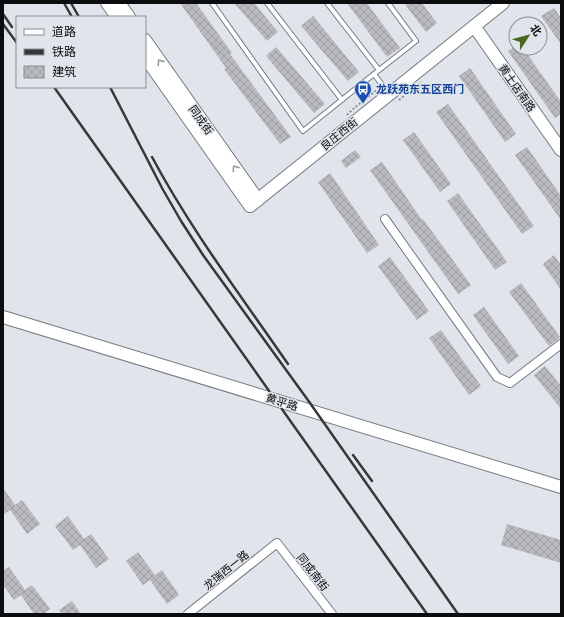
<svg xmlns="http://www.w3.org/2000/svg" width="564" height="617" viewBox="0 0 564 617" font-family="Merriweather,'Noto Sans SC',serif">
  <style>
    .building { fill: url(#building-cross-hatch) }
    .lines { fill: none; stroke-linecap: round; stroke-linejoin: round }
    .lane-casing { stroke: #757a7f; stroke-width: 6 }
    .street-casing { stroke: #757a7f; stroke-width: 10 }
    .secondary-casing { stroke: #757a7f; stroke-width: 14 }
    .path { stroke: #767a7e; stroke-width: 1.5; stroke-dasharray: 2 2; stroke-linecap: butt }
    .lane { stroke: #fff; stroke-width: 4 }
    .street { stroke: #fff; stroke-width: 8 }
    .secondary { stroke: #fff; stroke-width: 12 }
    .rail { stroke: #36393b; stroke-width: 2.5 }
    .oneway { stroke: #9d9e9f }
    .labels { text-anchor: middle; stroke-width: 3; stroke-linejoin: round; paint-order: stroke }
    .street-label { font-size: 11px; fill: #0b0d0f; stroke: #dfe5eb }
    .transit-label { font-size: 11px; font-weight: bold; fill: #164399; stroke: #dfe5eb; text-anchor: start }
  </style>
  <defs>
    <pattern id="building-cross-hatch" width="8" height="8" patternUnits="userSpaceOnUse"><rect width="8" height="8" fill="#bab9c0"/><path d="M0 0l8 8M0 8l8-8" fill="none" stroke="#9f9ea4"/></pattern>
  </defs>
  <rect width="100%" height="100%" fill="#dfe5eb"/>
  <path class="building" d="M180,3h16l36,50 -2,1 61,83 -11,7 -56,-75 2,-1z
    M234,3h20l24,29 -11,9z
    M347,3h20l33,45 -13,9z
    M404,3h18l15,20 -11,9z
    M554,8l7,10v26l-20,-28z
    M313,16l46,56 -11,9 -47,-55z
    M276,47l49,57 -11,9 -48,-57z
    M513,48h10l38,54v12l-6,4 -47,-67z
    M470,68l46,66 -11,8 -46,-66z
    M448,104l86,122 -12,8 -86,-122z
    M414,132l37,52 -11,8 -37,-52z
    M527,147l34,49v24l-46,-65z
    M355,150l6,7 -15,11 -5,-7z
    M382,162l40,58 1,-1 48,66 -13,9 -88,-124z
    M330,173l49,72 -12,8 -49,-71z
    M458,193l49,69 -12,8 -48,-69z
    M554,255l7,10v25l-18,-26z
    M390,257l39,54 -12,9 -39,-54z
    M521,283l39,54 -11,9 -40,-54z
    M484,307l35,49 -11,8 -35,-49z
    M441,330l40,56 -12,9 -40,-57z
    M545,366l16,20v23l-27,-34z
    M3,488l12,17 7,-5 18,24 -13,10 -17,-24 -7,5z
    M68,516l16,23 7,-5 18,25 -13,9 -16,-23 -7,5 -18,-24z
    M507,524l54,16v23l-60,-18z
    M138,552l17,23 7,-5 17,25 -12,9 -17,-24 -7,5 -17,-24z
    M9,567l16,23 7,-5 18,24 -6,5h-10l-13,-19 -7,5 -11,-15v-14z
    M72,601l9,13h-19l-3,-4z"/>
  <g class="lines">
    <g class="lane-casing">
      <path id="lane" d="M212,3l91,128 71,-57
        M267,3l75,97
        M327,3l52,67
        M388,3l28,38 -42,33 15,20"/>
    </g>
    <g class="street-casing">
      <path id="street" d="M385,219l112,158 13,6 51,-39
        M188,614l89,-71 55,71"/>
    </g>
    <g class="secondary-casing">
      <path id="secondary" d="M107,3l10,14
        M119,3l10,14
        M474,26l87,124
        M145,40l113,160
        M145,57l105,149 253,-203
        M3,317l558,170"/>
    </g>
    <path class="path" d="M399,100l22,-18
      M347,115l6,-6 25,-20"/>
    <use href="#lane" class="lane"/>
    <use href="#street" class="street"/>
    <use href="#secondary" class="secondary"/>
    <path class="rail" d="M64,3l8,14
      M71,3l8,14
      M3,14l9,13
      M3,24l14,19
      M54,87l373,527
      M110,87l52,101 19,33 22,34 107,148 148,211
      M152,157c39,73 89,139 136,207
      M353,455l19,26"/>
  </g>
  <defs><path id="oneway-chevron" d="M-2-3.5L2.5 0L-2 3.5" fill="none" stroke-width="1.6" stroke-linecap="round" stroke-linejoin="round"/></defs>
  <g class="oneway">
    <use href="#oneway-chevron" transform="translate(160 62) rotate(-125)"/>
    <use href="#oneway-chevron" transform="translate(235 168) rotate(-125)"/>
  </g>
  <defs>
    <g id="bus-pin" transform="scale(0.9)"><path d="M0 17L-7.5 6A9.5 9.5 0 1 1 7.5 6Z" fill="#1a4fb4" stroke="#dfe5eb"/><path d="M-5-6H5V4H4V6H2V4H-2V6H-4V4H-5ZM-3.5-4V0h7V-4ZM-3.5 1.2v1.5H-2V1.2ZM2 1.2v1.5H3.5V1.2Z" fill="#fff"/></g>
  </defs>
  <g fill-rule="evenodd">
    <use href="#bus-pin" x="363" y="89"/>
  </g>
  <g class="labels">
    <g class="street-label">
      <text transform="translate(517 88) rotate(55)" y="4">黄土店南路</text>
      <text transform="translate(201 120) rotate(55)" y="4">同成街</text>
      <text transform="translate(339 134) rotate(-39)" y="4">良庄西街</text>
      <text transform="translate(282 402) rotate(17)" y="4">黄平路</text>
      <text transform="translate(226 570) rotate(-39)" y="4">龙瑞西一路</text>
      <text transform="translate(313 572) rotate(52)" y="4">同成南街</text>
    </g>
    <g class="transit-label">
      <text x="376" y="93">龙跃苑东五区西门</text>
    </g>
  </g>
  <rect width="564" height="617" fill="none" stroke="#0b0d0f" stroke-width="8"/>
  <rect x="16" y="16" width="130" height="72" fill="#dfe5eb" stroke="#8a8f93"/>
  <rect x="24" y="29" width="20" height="6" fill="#ffffff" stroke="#8a8f93"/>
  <text x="52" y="36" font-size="12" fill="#0b0d0f">道路</text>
  <rect x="24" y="49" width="20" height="6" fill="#36393b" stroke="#8a8f93"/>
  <text x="52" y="56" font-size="12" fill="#0b0d0f">铁路</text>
  <rect x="24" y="66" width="20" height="12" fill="url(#building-cross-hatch)" stroke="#8a8f93"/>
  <text x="52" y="76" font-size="12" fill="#0b0d0f">建筑</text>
  <g transform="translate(528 36) rotate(54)"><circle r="19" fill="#dfe5eb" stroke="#8a8f93"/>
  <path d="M0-3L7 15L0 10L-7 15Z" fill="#486920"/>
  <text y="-6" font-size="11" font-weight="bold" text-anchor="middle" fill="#0b0d0f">北</text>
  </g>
</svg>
